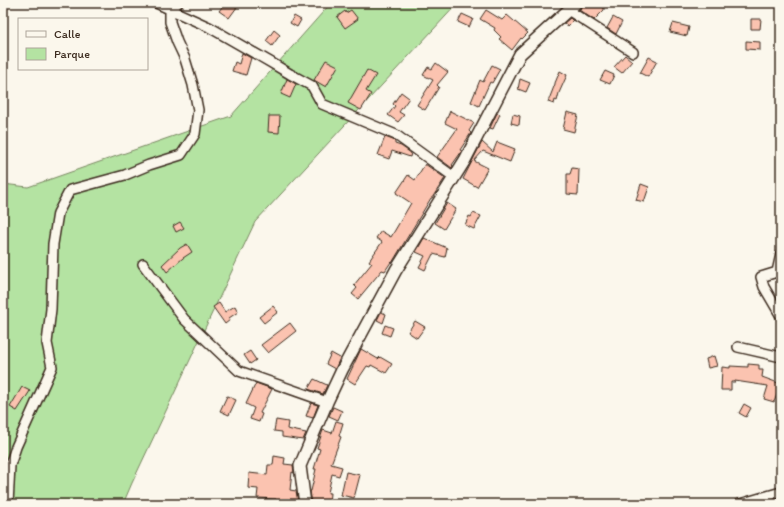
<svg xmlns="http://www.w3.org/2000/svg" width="784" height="507" viewBox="0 0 784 507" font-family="Itim,sans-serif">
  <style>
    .green { fill: #b4e3a2; stroke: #788660 }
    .building { fill: #fbc3b0; stroke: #3b2a1e }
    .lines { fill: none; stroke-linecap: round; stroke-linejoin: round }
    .minor-casing { stroke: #3b2a1e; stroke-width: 12 }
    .tertiary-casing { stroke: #3b2a1e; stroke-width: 14 }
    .minor { stroke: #fbf7ec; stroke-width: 9 }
    .tertiary { stroke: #fbf7ec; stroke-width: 11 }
  </style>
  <rect width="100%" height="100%" fill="#fbf7ec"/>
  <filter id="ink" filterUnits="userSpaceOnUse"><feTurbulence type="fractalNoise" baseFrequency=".025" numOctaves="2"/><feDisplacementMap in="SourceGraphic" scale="8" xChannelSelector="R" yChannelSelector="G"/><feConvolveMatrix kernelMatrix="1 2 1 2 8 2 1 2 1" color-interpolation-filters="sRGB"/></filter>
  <g filter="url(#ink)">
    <path class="green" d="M331,3h127l-203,219 -123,261 -9,21h-120v-320l25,3 203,-71z"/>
    <path class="building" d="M225,3h15l-11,15 -10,-7z
      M583,3h16l5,5v2l-10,10 -15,-10 3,-5z
      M351,10l7,9 -13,9 -8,-11 8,-6 1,2z
      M486,10l16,10 5,-5 21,18 -6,6 -1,-1 -9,12 -13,-11 2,-2 -7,-7 1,-2 -15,-9z
      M462,14l11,5 -4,8 -11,-5z
      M294,16l7,4 -4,7 -7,-4z
      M613,17l9,5 -6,12 -9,-6z
      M570,18l3,3 -5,5 -4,-3z
      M751,19h10l-1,10h-9z
      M673,23l16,4 -2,9 -17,-4z
      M274,30l6,5 -8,11 -6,-5z
      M746,41l14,1v8l-14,-1z
      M242,53l9,5 -5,17 -14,-4 3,-9 4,2z
      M625,55l7,6 -10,12 -8,-6z
      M649,57l8,4 -9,16 -8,-4z
      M326,60l12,6 -12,21 -12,-7z
      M436,63l12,9 -11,13 2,2 -14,23 -8,-5 16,-25 -10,-5 5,-8 4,2z
      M492,65l8,4 -8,14 -2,-1 -11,24 -8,-4 9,-22 3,2z
      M367,70l9,5 -10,16 5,3 -10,16 -13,-7z
      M560,71l7,4 -8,18 -2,8 -2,-1 -1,4 -6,-2 7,-18v-1z
      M605,71l9,4 -4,9 -10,-4z
      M287,79l9,5 -6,14 -9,-4z
      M520,79l10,4 -4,9 -8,-3z
      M401,92l8,6 -10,14 5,3 -6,7 -10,-7 7,-9 -2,-2z
      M450,111l24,12 -5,8 2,2 -11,17 2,1 -10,14 1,1 -1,2 -15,-11 20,-28 -12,-6z
      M567,112l11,3 -4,17 -11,-3z
      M497,113l3,1 -7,15 -3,-1z
      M513,114l7,2 -1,9 -8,-2z
      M269,116h11l-1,17 -11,-1z
      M385,137l8,3 2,2v2l6,2 10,7 -1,4 -18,-6 -3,8 -11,-4z
      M482,142l11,10 4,-10 18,7 -5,13 -27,-11 -9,10 14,7 -11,19 -14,-8z
      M425,164l20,14 -13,20h-1l-39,65 -1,-1 -6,9 -3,-1 -24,29 -6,-5 5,-6 -3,-3 18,-22 -3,-2 13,-19 -6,-4 5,-7 10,6 20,-34 -15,-10 12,-18 7,5z
      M572,168l7,1 -1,26 -11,-1v-20h3z
      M641,184l8,3 -5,15 -8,-2z
      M447,203l9,6 -12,20 -9,-6z
      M473,213l8,3 -7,13 -9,-4 4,-9 2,1z
      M180,222l4,6 -8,4 -3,-6z
      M424,238l23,10 -2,9 -12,-3 -8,16 -6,-3 6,-11 -9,-4z
      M187,244l5,8 -9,6 -16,14 -5,-7 18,-17z
      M219,303l6,9 10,-6 3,6 -9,6 1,2 -5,4 -12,-17z
      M273,306l5,6 -14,11 -5,-6z
      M381,312l5,2 -3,9 -6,-3z
      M415,321l10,6 -8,11 -9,-6z
      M290,323l6,8 -28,22 -7,-8z
      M385,325l8,3 -3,8 -8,-3z
      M361,349l17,10 2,-2 12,7 -6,9 -15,-8 -1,2 -3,-1 -12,18 -8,-5z
      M250,351l6,9 -6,4 -6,-9z
      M331,353l9,5 -5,11 -9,-5z
      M714,356l3,10 -9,2 -2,-9z
      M748,364l11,1v5h4l-1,7 19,7v3h-1l-6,15 -10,-3 4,-13 -33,-5v1h-4v8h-10l1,-23 8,1v-2l18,1z
      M314,379l13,6 -4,9 -15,-5z
      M256,383l16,6 -12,24 2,1 -3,8 -9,-3 4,-11 -8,-4z
      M22,387l8,4 -13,20 -7,-4z
      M227,396l9,4 -7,15 -9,-4z
      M311,403l7,2 -5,13 -7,-2z
      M744,404l7,4 -5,9 -7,-4z
      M333,407l9,4 -4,9 -9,-4z
      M276,420l12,2 -1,7 19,4 -3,7 -21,-3v-5l-8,-1z
      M336,421l7,2 -4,13 2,1 -10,27 11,3 -3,9 -7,-2 -4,19h2l-1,11h-17l-2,-13h1l5,-22h-2l6,-20 -3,-1 6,-18 9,3z
      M274,456l11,2 -1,6 9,1 1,8 -2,-1 -2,18 6,1 2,11h-14v2h-8v-5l-19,-1 1,-9 -10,-1 1,-15 18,2 1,-10h5z
      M346,472l14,3 -6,23 -13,-3z"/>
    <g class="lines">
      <g class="minor-casing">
        <path id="minor" d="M156,3l53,24 61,35 20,12 22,12 10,18 74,31 58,42
          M568,10l65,42
          M781,254l-4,18 -16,5 3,10 17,29
          M143,264l41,55 55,52 88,31
          M738,347l43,10
          M8,504l2,-39 6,-18 36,-80 -5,-24 4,-34 2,-65 5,-31 12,-23 55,-15 24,-10 32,-10 14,-21 3,-24 -5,-25 -8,-26 -8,-17 -7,-20v-13l8,-6
          M740,504l41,-12"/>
      </g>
      <g class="tertiary-casing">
        <path id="tertiary" d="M305,504l-5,-38 27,-64 15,-32 54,-100 69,-110 55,-106 56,-51"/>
      </g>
      <use href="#minor" class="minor"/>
      <use href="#tertiary" class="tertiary"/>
    </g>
  </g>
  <rect width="784" height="507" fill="none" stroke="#fbf7ec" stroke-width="16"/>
  <rect x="8" y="8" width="768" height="491" fill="none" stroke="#3b2a1e" stroke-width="1.5" filter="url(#ink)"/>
  <rect x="18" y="18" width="130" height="52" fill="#fbf7ec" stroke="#aea59a"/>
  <rect x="26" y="31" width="20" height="6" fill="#fbf7ec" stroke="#aea59a"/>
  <text x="54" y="38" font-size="12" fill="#3b2a1e">Calle</text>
  <rect x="26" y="48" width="20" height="12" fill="#b4e3a2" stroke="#aea59a"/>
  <text x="54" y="58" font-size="12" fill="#3b2a1e">Parque</text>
</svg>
